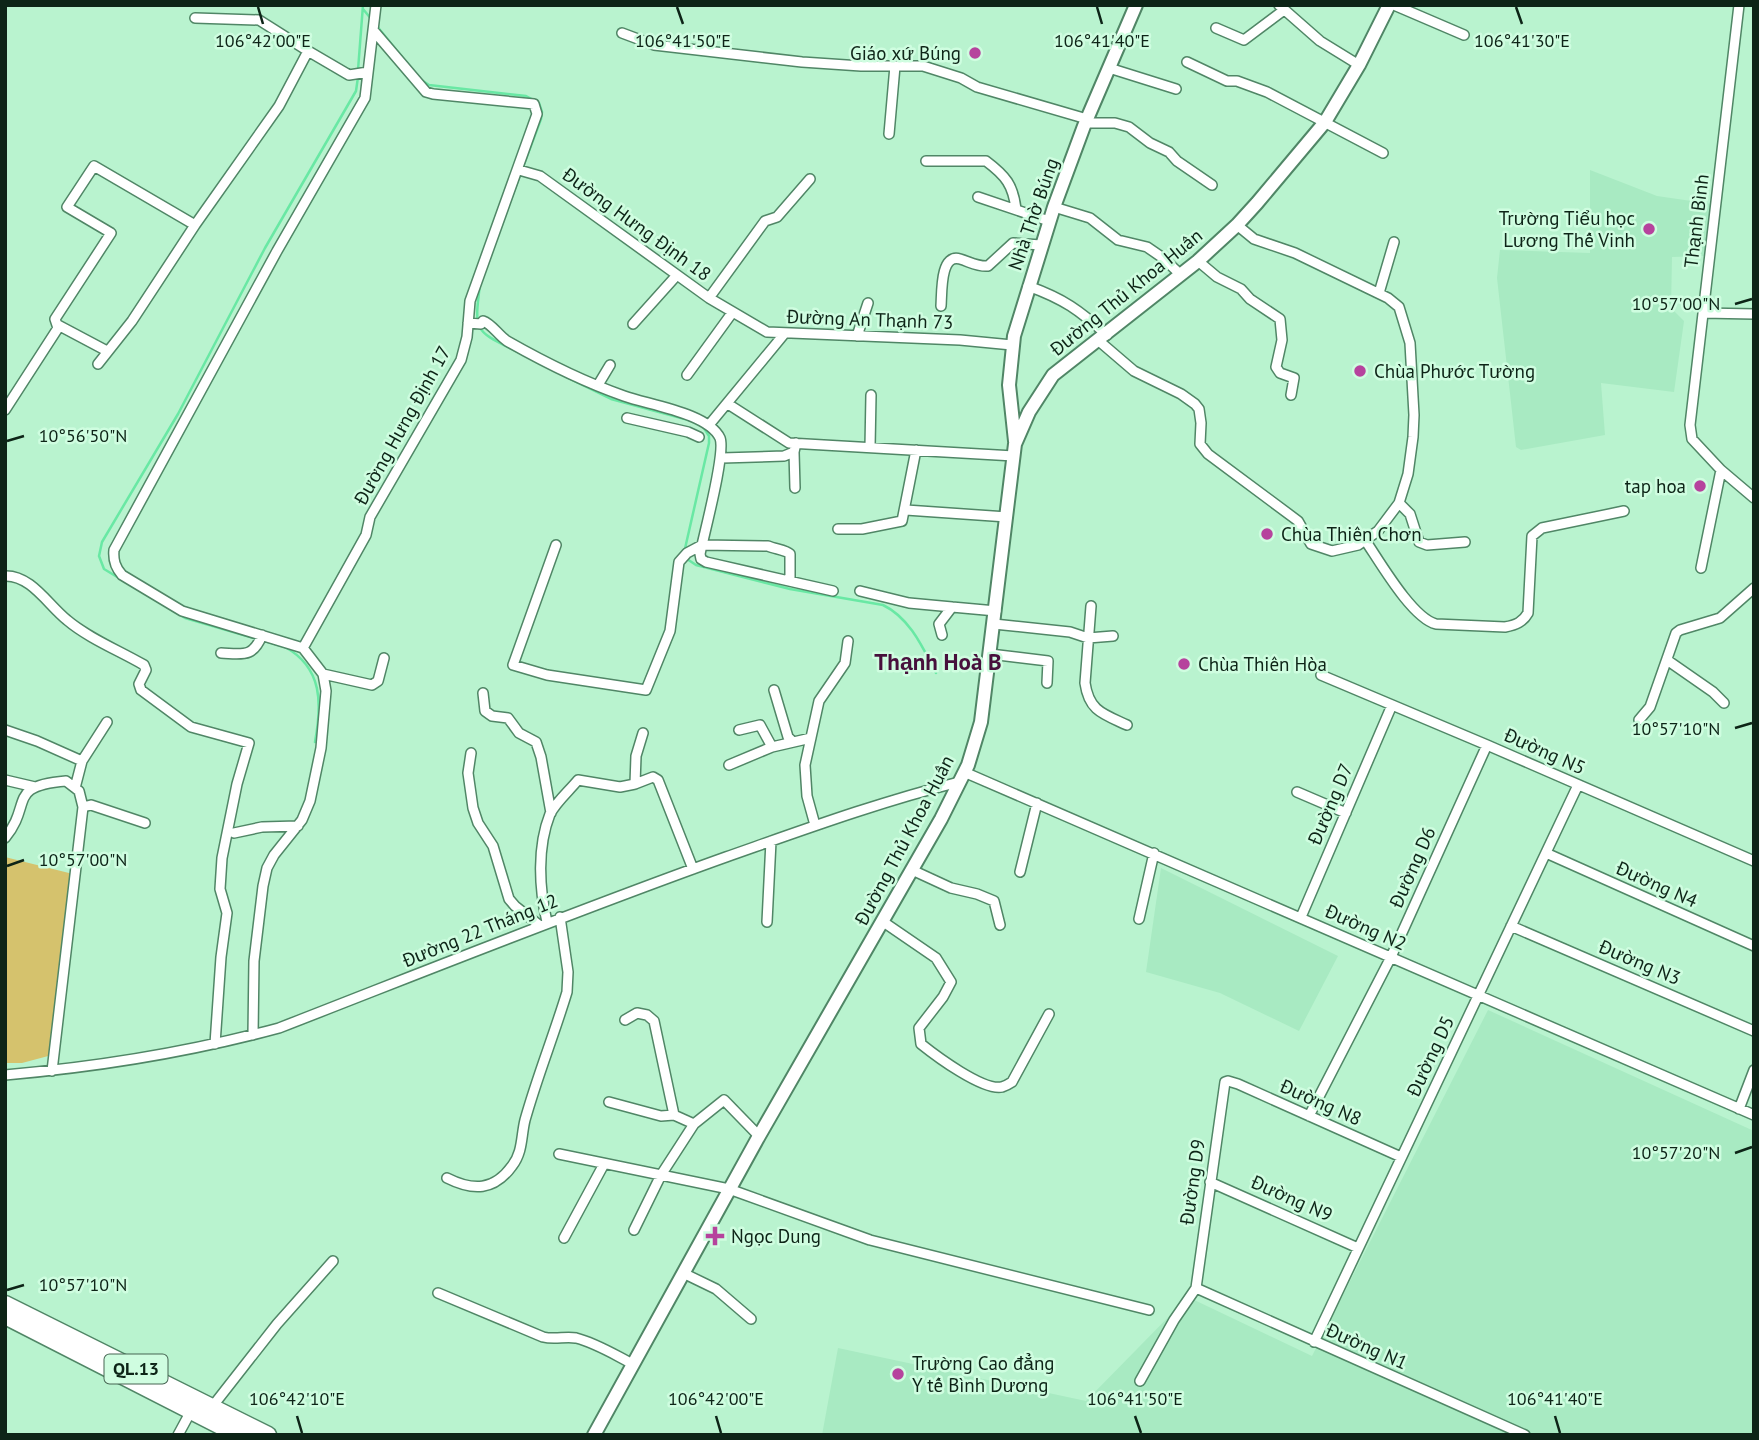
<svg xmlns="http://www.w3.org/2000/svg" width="1759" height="1440" viewBox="0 0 1759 1440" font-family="'PT Sans',sans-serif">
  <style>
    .built { fill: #a8eac2 }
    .green { fill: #d5c26d }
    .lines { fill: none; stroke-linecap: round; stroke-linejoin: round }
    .stream { stroke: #69e8a4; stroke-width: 2.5 }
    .street-casing { stroke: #508666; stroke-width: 12 }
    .secondary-casing { stroke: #508666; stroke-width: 16 }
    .highway-casing { stroke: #508666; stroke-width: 19 }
    .street { stroke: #fff; stroke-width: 9 }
    .secondary { stroke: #fff; stroke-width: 12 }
    .highway { stroke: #fff; stroke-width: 16 }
    .ticks { fill: none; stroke: #0d2417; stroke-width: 2.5 }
    .poi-dot { fill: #b6439d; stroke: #cffde0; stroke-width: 2.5 }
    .labels { text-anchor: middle; stroke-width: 5; stroke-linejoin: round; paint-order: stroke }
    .shield { fill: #cffde0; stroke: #476553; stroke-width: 2 }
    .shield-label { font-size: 18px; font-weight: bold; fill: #0d2417 }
    .poi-label { font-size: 19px; fill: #0d2417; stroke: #cffde0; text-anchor: start }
    .street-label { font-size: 19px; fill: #0d2417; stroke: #cffde0 }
    .quarter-label { font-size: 23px; font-weight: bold; fill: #47103c; stroke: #cffde0 }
    .ticks-label { font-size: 18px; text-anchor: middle; fill: #0d2417; stroke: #cffde0; stroke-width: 5; stroke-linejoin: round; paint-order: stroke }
  </style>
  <rect width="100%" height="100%" fill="#b9f3cf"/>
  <path class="built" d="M1590,170l67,26 55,8 -8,52 -32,1 -1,51 13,13 -10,71 -73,-9 4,52 -84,15 -5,-3 -19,-169 3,-28 90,3z
    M1161,868l177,88 -39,75 -79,-38 -74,-21z
    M1488,1010l266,121v304h-932l16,-87 248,53 102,-104 124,59z"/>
  <path class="green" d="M5,857l68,17 -21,181 -30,8h-17z"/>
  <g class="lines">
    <path class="stream" d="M363,9l9,11
      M376,25l44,54 9,6 97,11 13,7 3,9 -1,7 -37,99
      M358,70l5,-65
      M480,284c-6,49 -6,46 38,68
      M564,376l47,23 81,22
      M684,553l25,-110v-7l-5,-8
      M687,559l9,6 94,24 93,16c27,13 40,43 53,68
      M315,742c7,-38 8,-74 -30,-95l-100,-29 -81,-49 -5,-13 3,-14 76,-128 87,-166 91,-157 2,-14"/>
    <g class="street-casing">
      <path id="street" d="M1279,5l41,36 39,24
        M1394,5l70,30
        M1739,5l-49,420 2,14 29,31 33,28
        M195,18l64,2 49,31
        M1216,28l28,12 40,-30
        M622,33l32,12 148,17 59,4h62l38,12 16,9 110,32
        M1187,62l40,19h10l30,11 116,61
        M1109,68l67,21
        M1086,123h29l14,4 21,16 19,9 8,9 35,24
        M889,134l6,-68
        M926,161h60c20,15 27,24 30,48
        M519,170l21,6 169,122 58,34 193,8 52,5
        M978,197l71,24
        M1054,207l36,11 28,22 29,7 16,11 18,17
        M1198,261l19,16 24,12 9,10 30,20 2,21 -6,27 4,6 14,5 -3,17
        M1028,286c36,13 51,24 79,49
        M1379,293l15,-51
        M709,298l56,-77 12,-4 33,-38
        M941,306c1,-13 -1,-53 19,-47 10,3 18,8 28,7l25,-23 28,2
        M1703,313l51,1
        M468,323l13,1 2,-3c9,3 15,14 24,20 37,21 77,41 117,55 25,9 84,17 96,42 6,15 -16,96 -20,116l1,5 5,3 127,29
        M633,324l44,-49
        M58,325l49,26
        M857,336l11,-33
        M1099,341l35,30 47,23 14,10 4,5 2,14 -1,21 8,10 90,67 13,23 21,7 26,-6 20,-14 21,-28 9,-29 5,-37 1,-22 -4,-72 -11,-36 -11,-9 -93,-45 -41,-14 -17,-14
        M98,364l34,-43 63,-96 84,-119 29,-55 41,24 19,-3
        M687,375l45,-62
        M598,385l12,-20
        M728,404l61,39 225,13
        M5,410l53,-82 -3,-9 56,-86 -44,-26 27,-41 101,59
        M627,418l61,14 11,5
        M709,425l76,-92
        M870,447l1,-52
        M794,452l1,36
        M722,458l62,-2 10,-4 2,-9
        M1399,503l11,11 9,28 8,3 38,-3
        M906,510l101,7
        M838,529h24l40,-8 14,-71
        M1365,540c15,22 47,78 71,84l69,3c11,-2 18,-5 23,-14l4,-77 10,-8 82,-17
        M556,545l-43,120 34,10 99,15 24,-59 9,-69 8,-9 15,-8 66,1c7,3 18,4 22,8v26
        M1701,568l20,-98
        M5,576c26,-1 43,29 62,44 21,18 53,31 77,45l2,5 -7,14 2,6 50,37 58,16 -12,41 -15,74 -2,31 7,24 -6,44 -6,87
        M860,591l49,12 43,4
        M1091,606l-6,77c4,28 18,31 42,42
        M994,624l76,8 18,6 25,-2
        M942,635l-3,-11 13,-17 44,4
        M303,648l63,-113 4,-18 91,-157 6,-23 3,-36 67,-187 -3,-10 -101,-10 -7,-2 -53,-62
        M221,653c22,1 32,5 41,-18
        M990,654l58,7 -1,22
        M1667,660l46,32 11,11
        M323,674l49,11 6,-4 6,-23
        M1321,675l166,70 267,116
        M774,690l14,47 4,4
        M483,693l2,18 7,5 16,2 11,15 17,9 5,15 10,56
        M1639,720l11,-13 26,-74 4,-3 40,-12 34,-30
        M5,730l32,11 45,20 -7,27
        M739,730l21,-5 12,22
        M471,753l-3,20 5,35 5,15 15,23 16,53 6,7 24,19
        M82,761l25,-39
        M729,765l43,-18 39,-9
        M964,772l790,343
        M5,780l30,7
        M635,784l1,-28 7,-23
        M1297,792l49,21
        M815,825l-8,-29 -2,-31 14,-64 26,-38 3,-22
        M234,833l28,-6 36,-1
        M5,838c28,-34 1,-52 61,-57l13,10 4,16
        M1546,853l208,93
        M912,870l39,18 26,6 17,7 6,24
        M1020,872l17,-69
        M1301,917l91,-212
        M1139,919l15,-66
        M882,921l54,37 15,24 -8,15 -24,31 2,16c15,12 62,47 81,43 3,-1 7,-3 10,-5l37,-68
        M547,922c-8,-34 -10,-75 3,-108 6,-12 19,-23 28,-34l42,7 15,-3 18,-7 5,3 35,89
        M767,922l4,-81
        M1511,926l243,105
        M625,1020l12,-7 10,2 7,6 20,94 20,9 30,-24 35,36
        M253,1035l1,-74 9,-75 4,-18 7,-13 28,-35 8,-19 11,-53 5,-57 -3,-17 -20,-26 -121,-37 -60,-36c-7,-8 -9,-15 -8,-25l163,-299 88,-153 11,-93
        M52,1071l31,-264 8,-2 54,18
        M5,1075c92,-8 185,-23 274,-47 149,-58 296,-117 447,-171 77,-27 153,-55 233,-75
        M609,1102l52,14 13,-1
        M1739,1109l15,-39
        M1309,1116l82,-159 96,-212
        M559,1154l170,35 141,51 279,70
        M447,1178c26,13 47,13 65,-12 11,-14 9,-30 13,-46 12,-43 29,-85 42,-128l1,-20 -8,-55
        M1210,1182l148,66
        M634,1230l27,-55 33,-51
        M564,1238l40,-74
        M683,1273l33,16 35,30
        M1196,1288l329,147
        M438,1293l105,44c12,3 22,-1 33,1 20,5 39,17 57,26
        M1314,1342l264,-557
        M1140,1381l34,-61 22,-32 29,-206 3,-1 10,3 163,73
        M212,1407l65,-83 56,-63
        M178,1435l13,-24"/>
    </g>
    <g class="secondary-casing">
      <path id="secondary" d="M1015,441l-6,-56 5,-49 40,-129 30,-81 52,-121
        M594,1435l165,-299 182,-317 27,-54 13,-43 34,-278 14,-32 24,-37 145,-114 39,-36 20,-22 68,-81 34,-57 30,-60"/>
    </g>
    <g class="highway-casing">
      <path id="highway" d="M5,1304l263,131
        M5,1316l233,119"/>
    </g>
    <use href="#street" class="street"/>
    <use href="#secondary" class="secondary"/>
    <use href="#highway" class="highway"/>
  </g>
  <path class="ticks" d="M258,7l5,17M677,7l6,17M1097,7l5,17M1516,7l6,17M1735,304l17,-5M7,441l17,-5M1735,728l17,-5M7,866l17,-6M1735,1153l17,-6M7,1290l17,-5M297,1416l5,17M716,1416l5,17M1135,1416l6,17M1555,1416l5,17"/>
  <g class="poi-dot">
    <circle cx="975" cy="53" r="7"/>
    <circle cx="1649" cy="229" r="7"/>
    <circle cx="1360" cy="371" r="7"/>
    <circle cx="1700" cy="486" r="7"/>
    <circle cx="1267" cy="534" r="7"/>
    <circle cx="1184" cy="664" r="7"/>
    <path d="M711.5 1225.5h7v7h7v7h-7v7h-7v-7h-7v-7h7z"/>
    <circle cx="898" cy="1374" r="7"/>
  </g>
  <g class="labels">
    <rect class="shield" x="104.5" y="1354.5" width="63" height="29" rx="5"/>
    <g class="shield-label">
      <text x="136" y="1375">QL.13</text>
    </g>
    <g class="poi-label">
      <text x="961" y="60" text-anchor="end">Giáo xứ Búng</text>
      <text x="1635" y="225" text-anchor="end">Trường Tiểu học<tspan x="1635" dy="22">Lương Thế Vinh</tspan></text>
      <text x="1374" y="378">Chùa Phước Tường</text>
      <text x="1686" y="493" text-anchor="end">tap hoa</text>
      <text x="1281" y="541">Chùa Thiên Chơn</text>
      <text x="1198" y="671">Chùa Thiên Hòa</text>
      <text x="731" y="1243">Ngọc Dung</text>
      <text x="912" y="1370">Trường Cao đẳng<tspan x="912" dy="22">Y tế Bình Dương</tspan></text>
    </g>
    <g class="street-label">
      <text transform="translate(1033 214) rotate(-71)" y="7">Nhà Thờ Búng</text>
      <text transform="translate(1696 221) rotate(-83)" y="7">Thạnh Bình</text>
      <text transform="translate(637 224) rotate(36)" y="7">Đường Hưng Định 18</text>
      <text transform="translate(1126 292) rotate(-39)" y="7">Đường Thủ Khoa Huân</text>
      <text transform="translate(870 319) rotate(2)" y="7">Đường An Thạnh 73</text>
      <text transform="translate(402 425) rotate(-61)" y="7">Đường Hưng Định 17</text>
      <text transform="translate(1545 751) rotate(24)" y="7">Đường N5</text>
      <text transform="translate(1330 804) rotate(-67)" y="7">Đường D7</text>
      <text transform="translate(904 840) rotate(-62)" y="7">Đường Thủ Khoa Huân</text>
      <text transform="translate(1412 867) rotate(-66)" y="7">Đường D6</text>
      <text transform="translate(1657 884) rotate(24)" y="7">Đường N4</text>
      <text transform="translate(1366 927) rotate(24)" y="7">Đường N2</text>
      <text transform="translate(480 930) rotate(-22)" y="7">Đường 22 Tháng 12</text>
      <text transform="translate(1640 962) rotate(23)" y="7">Đường N3</text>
      <text transform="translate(1430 1056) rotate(-65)" y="7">Đường D5</text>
      <text transform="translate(1321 1102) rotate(24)" y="7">Đường N8</text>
      <text transform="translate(1192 1182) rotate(-82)" y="7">Đường D9</text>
      <text transform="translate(1292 1198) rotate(24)" y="7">Đường N9</text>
      <text transform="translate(1367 1346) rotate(24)" y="7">Đường N1</text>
    </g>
    <g class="quarter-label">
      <text x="938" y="670">Thạnh Hoà B</text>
    </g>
  </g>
  <g class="ticks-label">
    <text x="263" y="47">106°42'00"E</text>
    <text x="683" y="47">106°41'50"E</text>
    <text x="1102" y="47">106°41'40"E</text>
    <text x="1522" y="47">106°41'30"E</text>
    <text x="1676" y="310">10°57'00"N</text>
    <text x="83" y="442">10°56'50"N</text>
    <text x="1676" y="735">10°57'10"N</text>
    <text x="83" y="866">10°57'00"N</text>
    <text x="1676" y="1159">10°57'20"N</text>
    <text x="83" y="1291">10°57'10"N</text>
    <text x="297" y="1405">106°42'10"E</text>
    <text x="716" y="1405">106°42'00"E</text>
    <text x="1135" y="1405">106°41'50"E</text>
    <text x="1555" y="1405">106°41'40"E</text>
  </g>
  <rect width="1759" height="1440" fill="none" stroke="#0d2417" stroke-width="14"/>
</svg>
